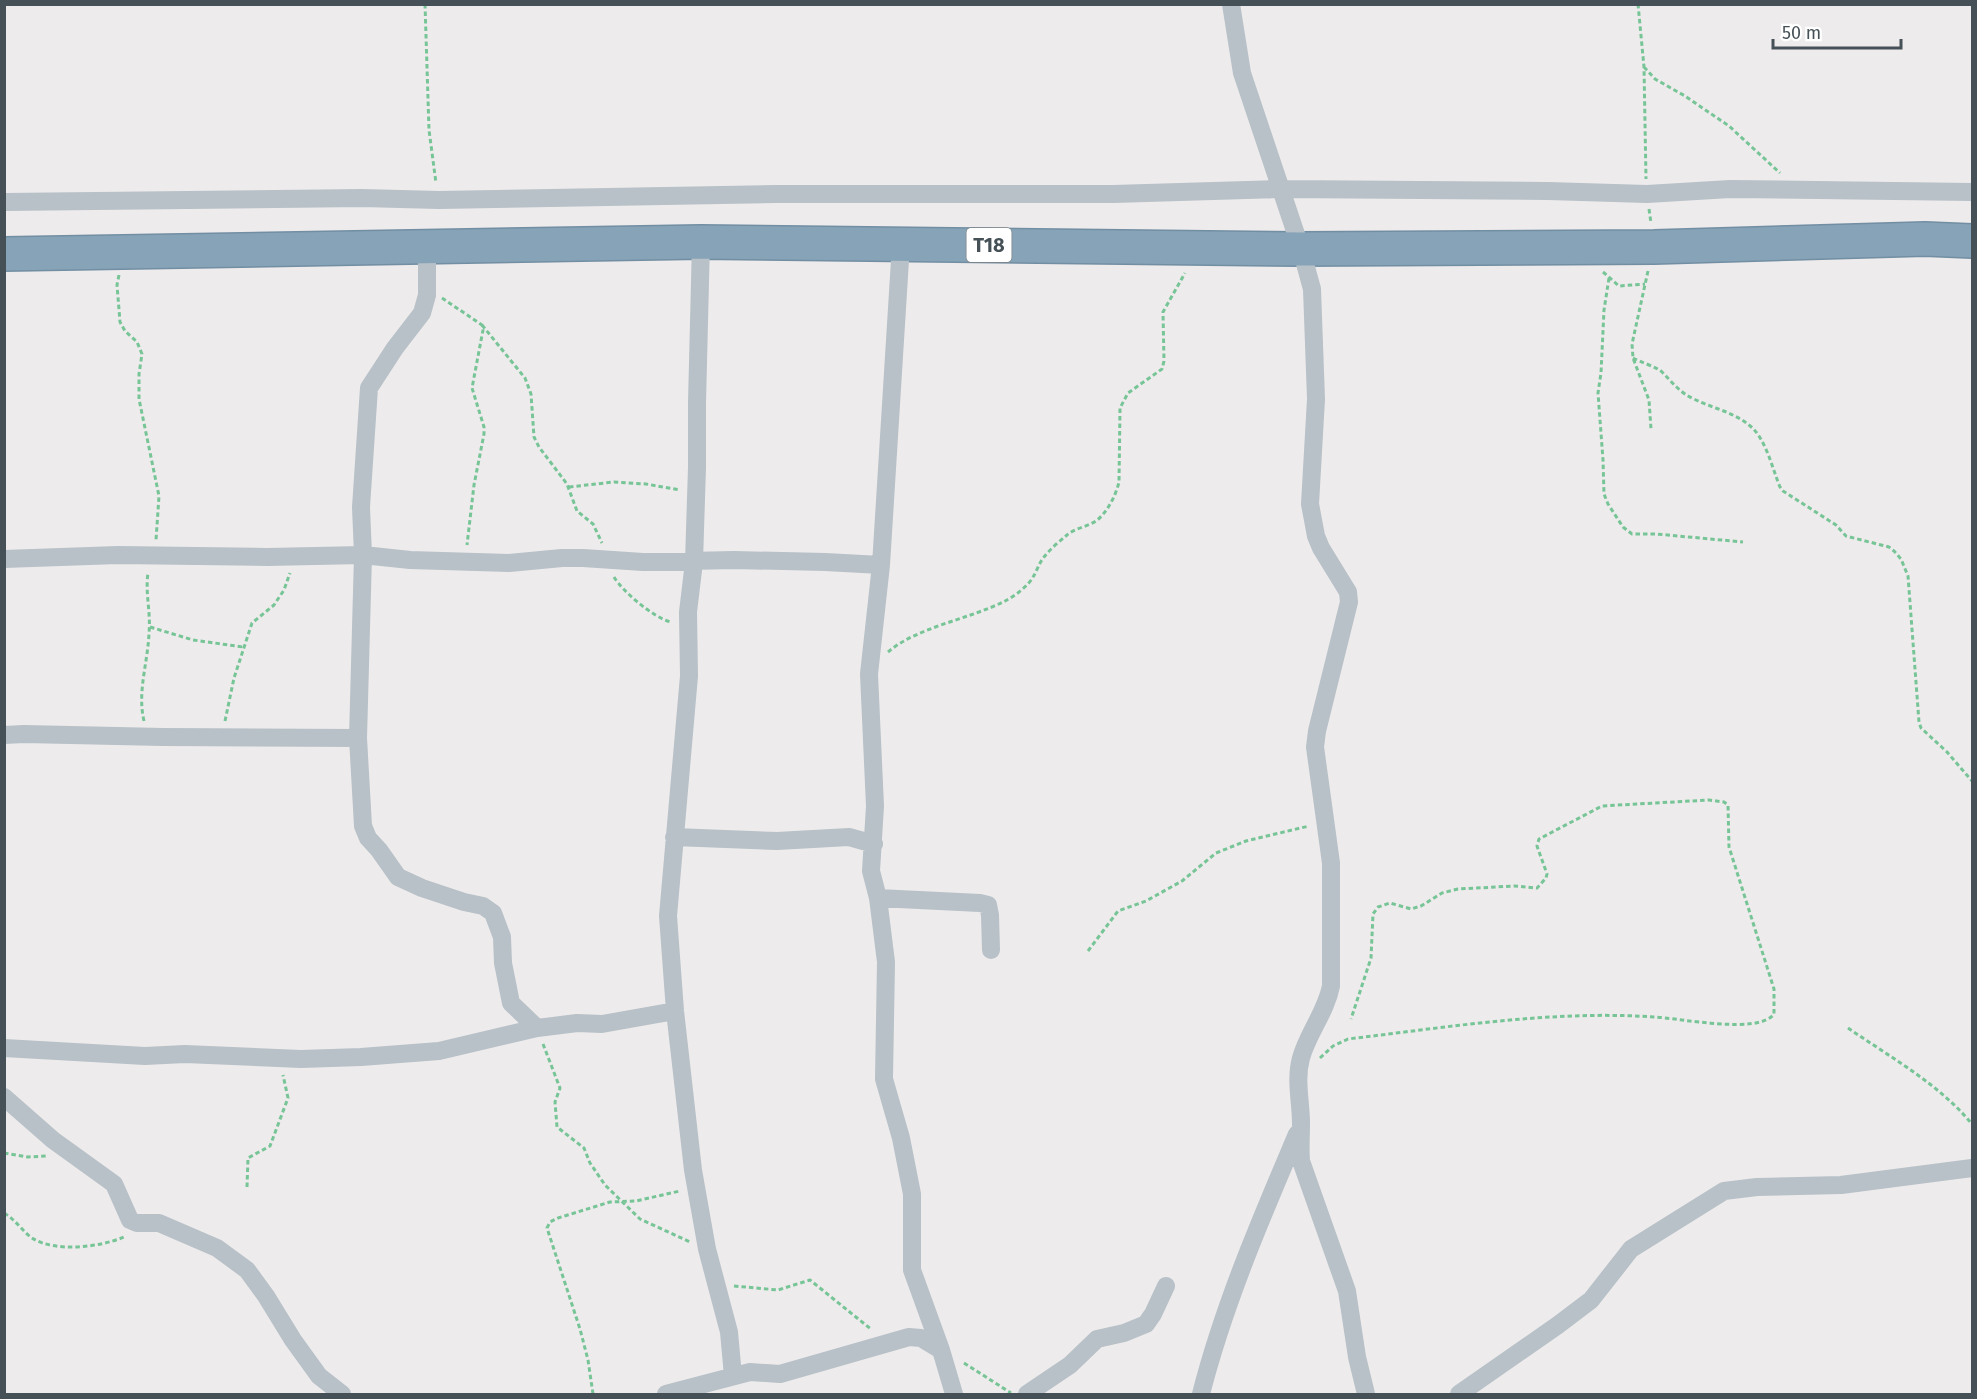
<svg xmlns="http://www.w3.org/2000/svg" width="1977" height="1399" viewBox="0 0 1977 1399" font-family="'Fira Sans',sans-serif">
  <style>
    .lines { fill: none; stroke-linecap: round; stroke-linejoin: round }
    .highway-casing { stroke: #728ea3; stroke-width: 36 }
    .path { stroke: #77c597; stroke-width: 3; stroke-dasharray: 4.5 3; stroke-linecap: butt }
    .street { stroke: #b7c1c7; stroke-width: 18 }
    .highway { stroke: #86a3b7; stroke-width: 33 }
    .labels { text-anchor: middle; stroke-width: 4.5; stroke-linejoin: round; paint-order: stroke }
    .shield { fill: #fff; stroke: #7d8489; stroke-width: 1.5 }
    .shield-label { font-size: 20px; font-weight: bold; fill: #455057 }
  </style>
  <rect width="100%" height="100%" fill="#eeebec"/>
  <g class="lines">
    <g class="highway-casing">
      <path id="highway" d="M4,254l697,-12 600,7 353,-2 271,-8 47,2"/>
    </g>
    <path class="path" d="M425,4l4,126 7,53
      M1638,4l6,63 2,112
      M1644,67l11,12 30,17 44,30 51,47
      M1649,209l2,14
      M1648,271l-16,73 1,14 16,42 2,29
      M1603,272l16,14 26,-2
      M119,275l-2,10 3,37 5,9 12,11 5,12 -3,20v25l20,97 -3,44
      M1609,278l-5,32 -3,63 -3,20 5,67 1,34 4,10 15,23 9,7h24l87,8
      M442,298l40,27 1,5 -11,58 12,39v7l-10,51 -7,60
      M482,325l43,53 6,16 3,43 5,10 28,37 10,27 16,13 9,19
      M1633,358c7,4 24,9 29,14 10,10 18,21 32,27 18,9 39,13 55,26 17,13 23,43 31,62l3,4 53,34 10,11 43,11 5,4 7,8 7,17 11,146 2,6 26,24 25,29
      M569,487l45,-5 32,2 34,6
      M614,577c9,15 40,41 57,45
      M150,627l43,13 50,7
      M888,652c29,-25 82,-33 117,-51 10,-5 23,-15 28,-24 4,-6 6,-14 11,-20 6,-8 16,-16 23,-22 8,-7 20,-8 29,-14 11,-8 20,-26 23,-39l1,-74 8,-15 34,-24 2,-8 -1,-49 22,-39
      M144,721c-7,-29 4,-59 5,-88 2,-20 -4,-40 -1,-60
      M225,721l9,-43 18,-55 22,-18 10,-15 6,-17
      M1088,951l30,-40 28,-10 36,-20 34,-28 30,-12 63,-15
      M1848,1028c42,29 91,56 124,96
      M543,1044l17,44 -5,14 2,25 27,21 6,15 15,22 35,34 50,23
      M1320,1058l13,-12 15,-7c101,-12 205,-29 306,-22 25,1 105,18 120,-3v-25l-45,-142 -1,-42 -4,-3 -15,-2 -107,6 -63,33 -2,7 10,28 -1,4 -9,10 -23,-2 -56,3 -16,4 -21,13 -10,3 -21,-6 -12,4 -5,7 -2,44 -20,61
      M4,1153l24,4 19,-1
      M247,1187l1,-29 22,-12 18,-48 -5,-23
      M4,1213c13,8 18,18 28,25 23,15 69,9 92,-1
      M734,1286l44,4 32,-10 62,50
      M964,1363l47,30
      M593,1394l-5,-34 -8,-31 -33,-101 3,-6 8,-4 52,-16 26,-1 44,-10"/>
    <path class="street" d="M1231,4l11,69 59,176 11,40 4,110 -6,105 6,32 5,12 27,44 1,10 -32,129 -2,16 16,116v123c-5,26 -23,47 -30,72 -6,22 0,44 0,65 0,13 -1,25 0,38l46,130 10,66 9,37
      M4,202l358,-4 77,2 336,-6h338l169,-5 266,2 99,3 83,-5 242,3
      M701,242l-4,161v64l-3,95 -6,50 1,64 -21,240 7,95 18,159 14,79 22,83 4,44
      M901,244l-20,321 -12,109 6,132 -4,65 7,27 8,64 -2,117 17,59 11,56v76l29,80 13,44
      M427,246v49l-5,18 -27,35 -26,40 -8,119 2,48 -5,183 5,88 5,12 11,12 19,27 24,11 42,14 19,4 10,7 9,24 1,26 8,40 26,25
      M4,559l114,-4 149,2 96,-2 47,5 99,3 53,-5h21l60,4 91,-2 91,2 56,3
      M4,735l20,-1 139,3 195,1
      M674,837l103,4 72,-4 25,7
      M878,898l102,5 8,2 2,10 1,35
      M4,1048l141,8 40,-2 116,5 60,-2 78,-6 98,-23 40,-5 25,1 73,-13
      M4,1097l49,43 61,44 16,36 7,3h22l58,25 30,22 19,26 27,44 26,36 23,18
      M666,1394l84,-22 30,2 129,-37 12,1 20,12
      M1027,1394l43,-29 27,-26 27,-6 22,-9 7,-10 13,-28
      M1201,1394c23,-90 60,-175 96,-260
      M1459,1394l99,-69 33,-25 40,-51 93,-58 33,-4 84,-2 131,-17"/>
    <use href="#highway" class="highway"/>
  </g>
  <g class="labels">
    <rect class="shield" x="966.5" y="228" width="45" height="34" rx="4.5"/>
    <g class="shield-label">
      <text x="989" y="252">T18</text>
    </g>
  </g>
  <rect width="1977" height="1399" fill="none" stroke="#455057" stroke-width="12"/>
  <path d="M1773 39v9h128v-9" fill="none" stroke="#455057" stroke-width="3"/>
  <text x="1782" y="39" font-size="18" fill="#455057" stroke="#ffffff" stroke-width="4.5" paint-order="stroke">50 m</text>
</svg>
